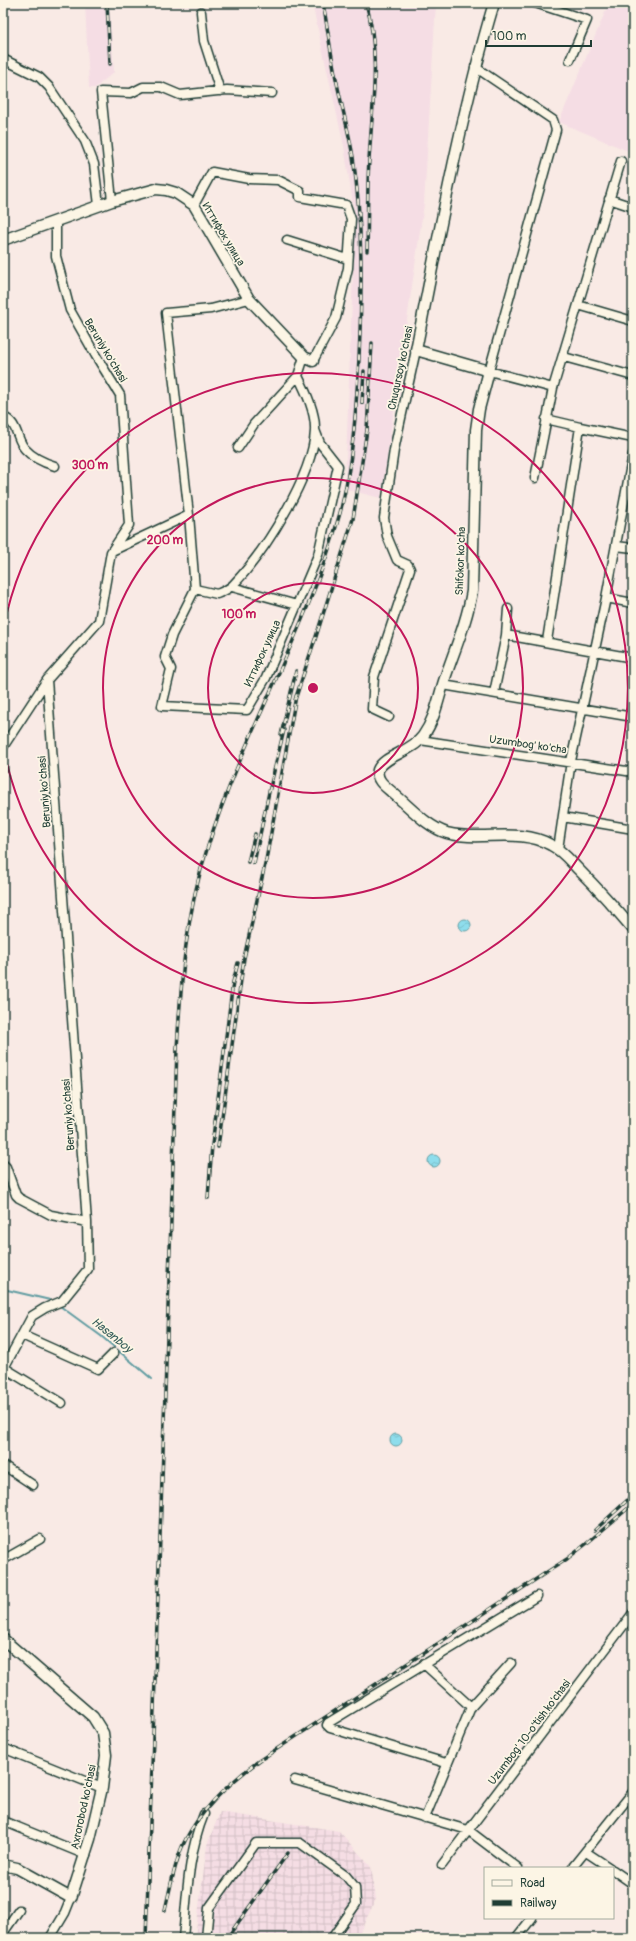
<svg xmlns="http://www.w3.org/2000/svg" width="636" height="1941" viewBox="0 0 636 1941" font-family="Pangolin,sans-serif">
  <style>
    .built { fill: #f5dde4 }
    .industrial { fill: url(#industrial-grid) }
    .water { fill: url(#water-waves); stroke: #629da2 }
    .lines { fill: none; stroke-linecap: round; stroke-linejoin: round }
    .stream { stroke: #629da2; stroke-width: 2 }
    .minor-casing { stroke: #1f3d34; stroke-width: 11 }
    .tertiary-casing { stroke: #1f3d34; stroke-width: 13 }
    .minor { stroke: #fcf5e5; stroke-width: 8 }
    .tertiary { stroke: #fcf5e5; stroke-width: 10 }
    .rail-casing { stroke: #1f3d34; stroke-width: 3.5 }
    .rail { stroke: #fcf5e5; stroke-width: 2; stroke-dasharray: 6; stroke-linecap: butt }
    .ring { fill: none; stroke: #c2185b; stroke-width: 2 }
    .labels { text-anchor: middle; stroke-width: 3.5; stroke-linejoin: round; paint-order: stroke }
    .street-label { font-size: 11px; fill: #1f3d34; stroke: #fcf5e5 }
    .water-label { font-size: 12px; font-style: italic; fill: #355d59; stroke: #fcf5e5 }
    .centre { fill: #c2185b; stroke: #fcf5e5; stroke-width: 2 }
    .ring-label { font-size: 12px; text-anchor: middle; font-weight: bold; fill: #c2185b; stroke: #fcf5e5; stroke-width: 3.5; stroke-linejoin: round; paint-order: stroke }
  </style>
  <defs>
    <pattern id="industrial-grid" width="8" height="8" patternUnits="userSpaceOnUse"><rect width="8" height="8" fill="#f5dde4"/><path d="M0 4h8M4 0v8" fill="none" stroke="#d2bfc4"/></pattern>
    <pattern id="water-waves" width="16" height="10" patternUnits="userSpaceOnUse"><rect width="16" height="10" fill="#8eddec"/><path d="M0 5q4-4 8 0t8 0" fill="none" stroke="#7abfcb"/></pattern>
  </defs>
  <rect width="100%" height="100%" fill="#f9eae5"/>
  <filter id="ink" filterUnits="userSpaceOnUse"><feTurbulence type="fractalNoise" baseFrequency=".025" numOctaves="2"/><feDisplacementMap in="SourceGraphic" scale="8" xChannelSelector="R" yChannelSelector="G"/><feConvolveMatrix kernelMatrix="1 2 1 2 8 2 1 2 1" color-interpolation-filters="sRGB"/></filter>
  <g filter="url(#ink)">
    <path class="built" d="M85,3h24l5,69 -19,16h-6z
      M312,3h124l-12,201 -43,294 -36,-9 10,-272 -11,-71z
      M609,3h24v150l-74,-31z"/>
    <path class="industrial" d="M220,1812l119,19 32,36 5,32 -19,39h-162l12,-93z"/>
    <path class="water" d="M459 925a6 6 0 1 1 12 0a6 6 0 1 1-12 0Z
      M428 1161a6 6 0 1 1 12 0a6 6 0 1 1-12 0Z
      M390 1440a6 6 0 1 1 12 0a6 6 0 1 1-12 0Z"/>
    <g class="lines">
      <path class="stream" d="M3,1289l47,11
        M60,1306l41,30 51,43"/>
      <g class="minor-casing">
        <path id="minor" d="M535,3l52,17 -17,40
          M201,12l3,29 16,50
          M3,59l36,18 10,10 36,54 9,23 5,41
          M475,67l78,53 3,10 -67,241 64,17
          M609,199l24,8
          M112,201l-11,-109 30,1 12,-6h18l19,8 47,-5 45,3
          M194,205l18,-33 37,7 29,1 22,11v6l46,8 5,14 -3,49 -12,50 -23,43
          M287,240l61,19
          M249,299l-38,10 -45,4 23,202 6,74 -23,46 -7,22 6,12 -9,37 85,4 19,-32 52,-123 20,-89 -18,-23 -5,-13
          M578,305l55,16
          M564,357l69,19
          M3,417c15,5 13,22 22,32 7,8 20,14 30,17
          M546,419l34,8 -33,214
          M580,427l53,11
          M238,448l16,-24 44,-48
          M535,478l18,-90 68,-227
          M616,546l17,2
          M112,551l77,-36
          M232,587l65,18
          M195,589l22,5c5,-2 12,-5 16,-9 31,-32 80,-109 82,-154 1,-18 -9,-39 -17,-55l6,-19
          M606,598l27,5
          M506,635l127,23
          M443,685l190,32
          M494,693l12,-58 2,-26
          M389,717l-17,-8 2,-32 36,-108 -2,-4 -11,-5 -10,-24 -3,-18 10,-68 22,-100
          M420,740l213,32
          M3,747l44,-67
          M563,817l70,12
          M558,849l13,-88 35,-163 27,-144
          M3,1164l3,3 10,28 3,3 32,17 36,7
          M22,1335l76,34 16,-16
          M3,1367l59,36
          M4,1368l28,-52 13,-8 17,-7 26,-32 -1,-47 -40,-542 52,-59 12,-69 18,-27 -9,-130 -24,-39 -26,-46 -14,-54v-35
          M3,1465l30,20
          M3,1560l37,-21
          M424,1664l47,43
          M3,1748l99,40
          M446,1763l-116,-35 -3,-3 1,-2 209,-127
          M295,1780l173,50 50,38
          M425,1818l46,-111 40,-44
          M3,1821l83,34
          M586,1852l24,16
          M442,1865l191,-252
          M572,1868l61,-76
          M613,1870l20,14
          M3,1933l16,-23
          M50,1938l15,-25 6,-15
          M183,1938c4,-42 5,-85 21,-124
          M206,1938l3,-30 47,-65h44l46,33 9,11 1,17 -24,34
          M516,1938l16,-20"/>
      </g>
      <g class="tertiary-casing">
        <path id="tertiary" d="M494,3c-34,114 -55,231 -78,347l73,21 -10,38 -3,21 -4,161c-5,31 -18,60 -28,90 -6,19 -9,38 -21,55 -11,16 -40,20 -45,34 -3,11 10,18 16,24 16,13 33,33 53,39 33,9 72,-6 104,12 12,6 20,17 29,26 19,19 36,38 53,58
          M3,240l109,-39 44,-12 10,1 10,3 18,12 55,94 55,58 9,4
          M3,1639l90,78 10,16 3,22 -4,33 -12,51 -19,59 -54,-30 -14,-3"/>
      </g>
      <use href="#minor" class="minor"/>
      <use href="#tertiary" class="tertiary"/>
      <g class="rail-casing">
        <path id="rail" d="M107,3l3,61
          M366,3c15,51 6,105 3,157 -2,30 -1,61 -2,91
          M362,403l2,-32
          M314,643l39,-124 14,-89 5,-87
          M295,700l20,-61
          M281,735l15,-64
          M248,862l7,-28
          M254,863l15,-71 15,-62
          M218,1147l26,-189 22,-98 30,-164
          M208,1198l4,-53 21,-163 5,-19
          M595,1530l38,-35
          M165,1910c5,-21 9,-44 17,-63 16,-36 47,-64 78,-87l307,-201 19,-15 47,-40
          M146,1938l31,-889c4,-68 9,-137 31,-203 36,-114 100,-217 132,-333 13,-50 16,-103 19,-155 3,-68 4,-134 -6,-201 -4,-25 -11,-49 -16,-74 -6,-26 -9,-53 -14,-80
          M227,1938l61,-85"/>
      </g>
      <use href="#rail" class="rail"/>
    </g>
  </g>
  <g class="ring">
    <circle cx="313" cy="688" r="105"/>
    <circle cx="313" cy="688" r="210"/>
    <path d="M3 631A315 315 0 1 1 3 745"/>
  </g>
  <g class="labels">
    <g class="street-label">
      <text transform="translate(224 234) rotate(59)" y="4">Иттифок улица</text>
      <text transform="translate(106 350) rotate(59)" y="4">Beruniy ko'chasi</text>
      <text transform="translate(400 368) rotate(-78)" y="4">Chuqursoy ko'chasi</text>
      <text transform="translate(460 561) rotate(-88)" y="4">Shifokor ko'cha</text>
      <text transform="translate(262 653) rotate(-65)" y="4">Иттифок улица</text>
      <text transform="translate(528 744) rotate(8)" y="4">Uzumbog' ko'cha</text>
      <text transform="translate(44 792) rotate(-94)" y="4">Beruniy ko'chasi</text>
      <text transform="translate(68 1115) rotate(-94)" y="4">Beruniy ko'chasi</text>
      <text transform="translate(529 1732) rotate(-53)" y="4">Uzumbog' 10-o'tish ko'chasi</text>
      <text transform="translate(83 1807) rotate(-78)" y="4">Axrorobod ko'chasi</text>
    </g>
    <g class="water-label">
      <text transform="translate(112 1335) rotate(39)" y="4">Hasanboy</text>
    </g>
  </g>
  <circle cx="313" cy="688" r="6" class="centre"/>
  <g class="ring-label">
    <text x="90" y="469">300 m</text>
    <text x="165" y="544">200 m</text>
    <text x="239" y="618">100 m</text>
  </g>
  <rect width="636" height="1941" fill="none" stroke="#fcf5e5" stroke-width="16"/>
  <rect x="8" y="8" width="620" height="1925" fill="none" stroke="#1f3d34" stroke-width="1.5" filter="url(#ink)"/>
  <rect x="484" y="1867" width="130" height="52" fill="#fcf5e5" stroke="#a4ab9e"/>
  <rect x="492" y="1880" width="20" height="6" fill="#fcf5e5" stroke="#a4ab9e"/>
  <text x="520" y="1887" font-size="12" fill="#1f3d34">Road</text>
  <rect x="492" y="1900" width="20" height="6" fill="#1f3d34" stroke="#a4ab9e"/>
  <text x="520" y="1907" font-size="12" fill="#1f3d34">Railway</text>
  <path d="M486 40v6h105v-6" fill="none" stroke="#1f3d34" stroke-width="2"/>
  <text x="492" y="40" font-size="12" fill="#1f3d34" stroke="#fcf5e5" stroke-width="3" paint-order="stroke">100 m</text>
</svg>
